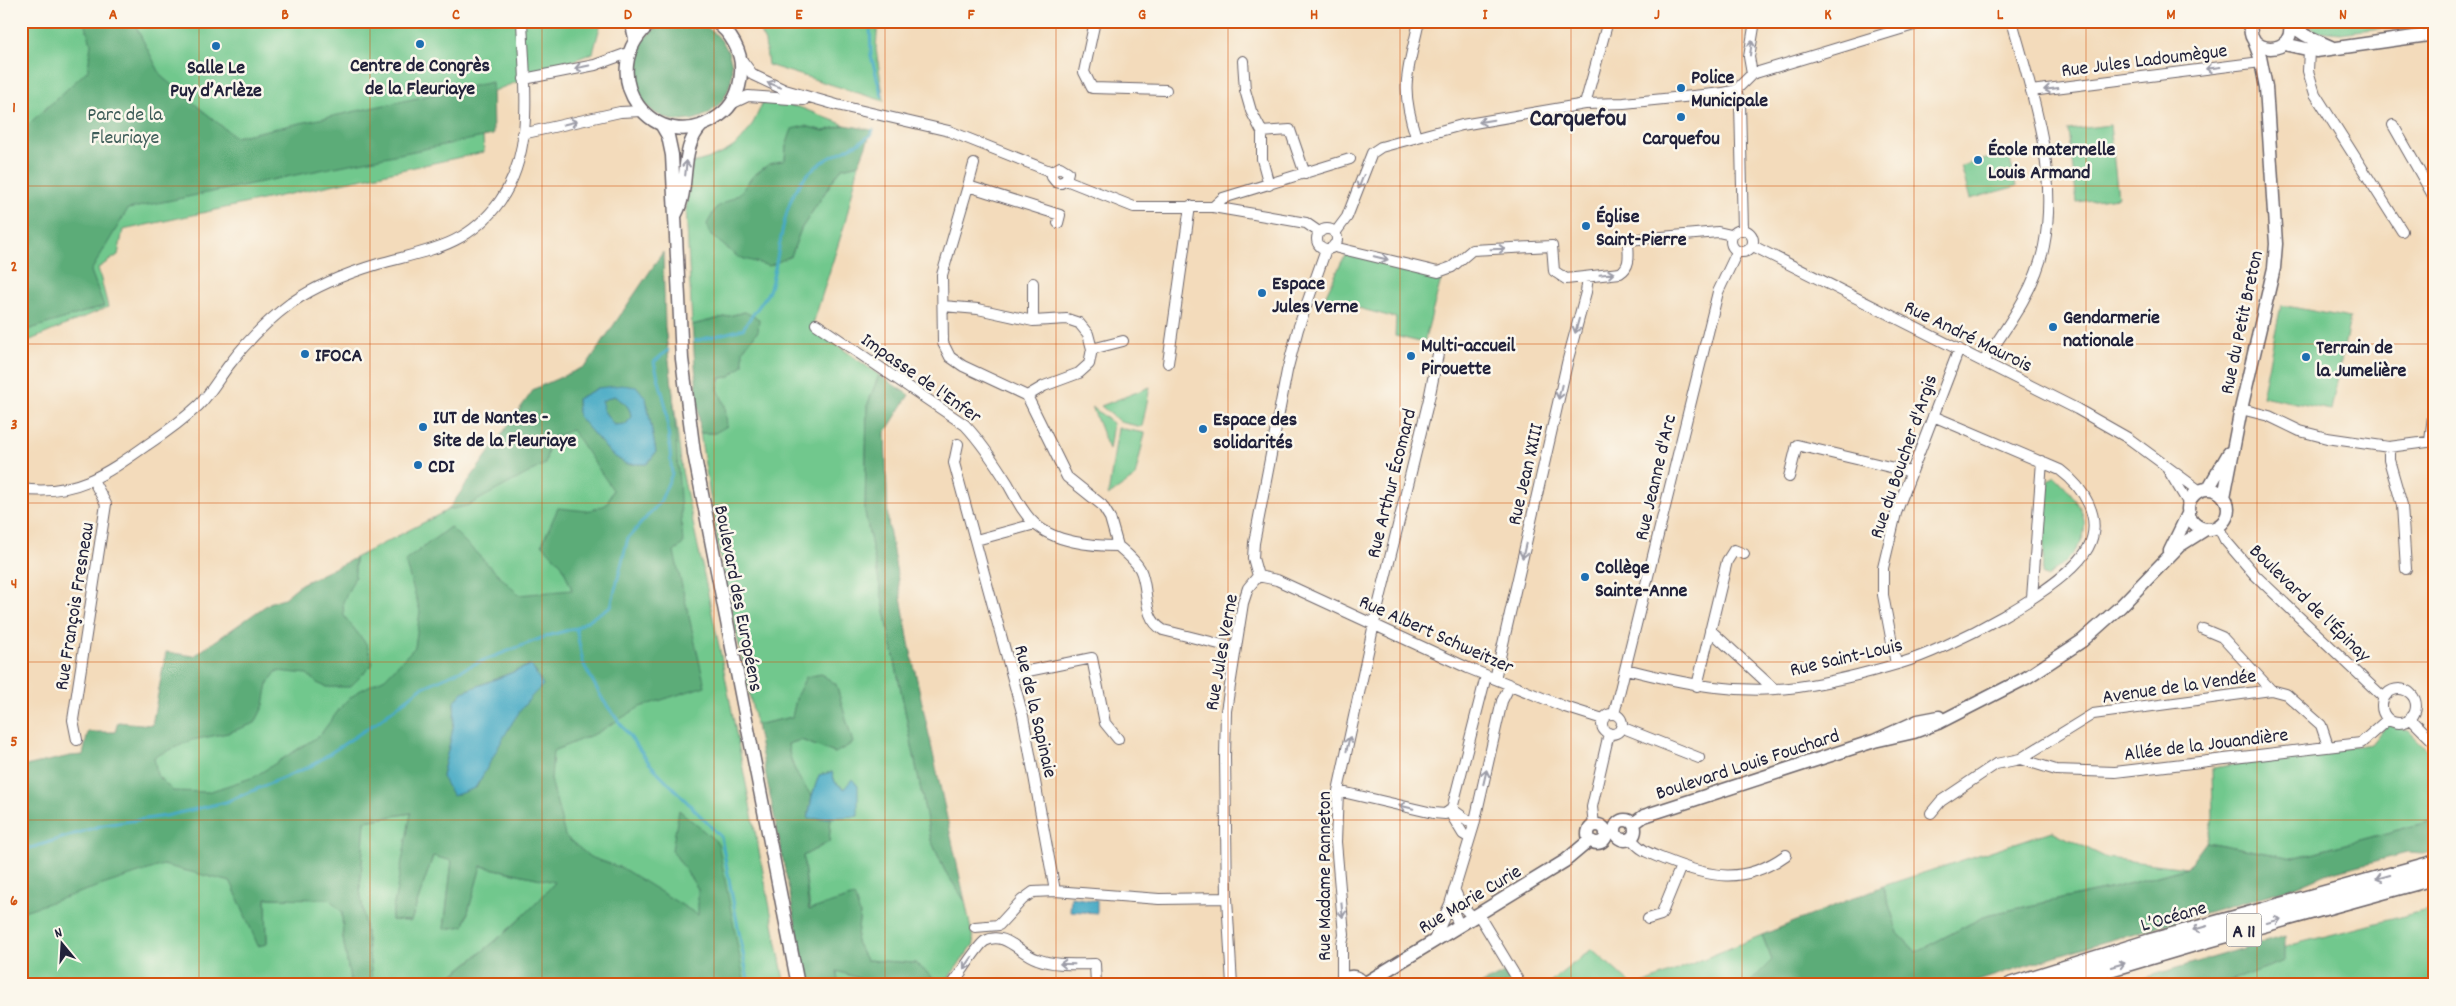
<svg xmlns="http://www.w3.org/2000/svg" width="2456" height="1006" viewBox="0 0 2456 1006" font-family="Dekko,sans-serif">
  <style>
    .green { fill: #71c88d; stroke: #4a7564 }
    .forest { fill: #5cac78; stroke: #3f675a; fill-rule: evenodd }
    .water { fill: #46aac5; stroke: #346680; fill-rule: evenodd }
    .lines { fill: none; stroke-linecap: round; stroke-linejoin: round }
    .stream { stroke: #46aac5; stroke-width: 3 }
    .minor-casing { stroke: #6b6368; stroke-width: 12 }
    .major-casing { stroke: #6b6368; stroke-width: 15 }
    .highway-casing { stroke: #6b6368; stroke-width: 18 }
    .minor { stroke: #fff; stroke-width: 10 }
    .major { stroke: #fff; stroke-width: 12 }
    .highway { stroke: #fff; stroke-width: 15 }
    .oneway { stroke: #9c9ca7 }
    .grid { fill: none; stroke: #d45411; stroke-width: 1; stroke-opacity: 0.55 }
    .poi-dot { fill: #1f6fb2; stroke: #fbf7ec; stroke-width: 2 }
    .labels { text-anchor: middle; stroke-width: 5; stroke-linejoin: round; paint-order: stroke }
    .shield { fill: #fbf7ec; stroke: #636270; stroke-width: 1 }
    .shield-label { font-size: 19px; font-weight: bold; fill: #22223b }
    .street-label { font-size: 20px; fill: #22223b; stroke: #fbf7ec }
    .poi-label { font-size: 20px; font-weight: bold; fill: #22223b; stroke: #fbf7ec; text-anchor: start }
    .park-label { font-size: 20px; fill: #3e5c58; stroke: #fbf7ec }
    .district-label { font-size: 25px; font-weight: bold; fill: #22223b; stroke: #fbf7ec }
    .neatline { fill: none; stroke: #d45411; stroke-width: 2 }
    .grid-label { font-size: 16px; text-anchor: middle; font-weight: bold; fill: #d45411 }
  </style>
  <rect width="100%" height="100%" fill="#fbf7ec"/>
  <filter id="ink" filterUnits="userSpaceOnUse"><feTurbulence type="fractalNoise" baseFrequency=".02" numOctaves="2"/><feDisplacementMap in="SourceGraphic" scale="10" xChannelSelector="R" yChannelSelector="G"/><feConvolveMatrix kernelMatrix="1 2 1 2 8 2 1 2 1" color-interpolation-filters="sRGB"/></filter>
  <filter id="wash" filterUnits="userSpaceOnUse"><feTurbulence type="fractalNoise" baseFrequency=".0096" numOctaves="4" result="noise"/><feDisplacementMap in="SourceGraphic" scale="20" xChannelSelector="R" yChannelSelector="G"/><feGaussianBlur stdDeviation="1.12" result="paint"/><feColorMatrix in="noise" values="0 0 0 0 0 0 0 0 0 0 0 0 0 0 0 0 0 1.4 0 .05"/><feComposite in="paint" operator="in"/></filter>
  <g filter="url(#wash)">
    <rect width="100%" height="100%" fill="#f3dbbb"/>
    <path class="green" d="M21,21h578l2,2 -8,30 -113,43 4,56 -361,78 -5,25 -20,13 10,39 -87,37z
      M754,21h124l-2,28 8,52 -116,-36 -3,-23z
      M2304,21h130l-93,12 -26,-2z
      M763,101l36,6 46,18 -21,6 -19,-5 -19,20 -1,14 -16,4 -16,12 -14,19 -23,13 75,48 10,-27 34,-52 7,-9 17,-4 -14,59 -33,104 67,48 -12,31 -2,106 66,328 14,31 20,30 9,43 -31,41h-14l5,-7 -19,-15 -49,-3 -10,-18 4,-28 -36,-8 -14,4 -7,-54 26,-14 2,-25 27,-1 -13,-27 -10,-7 -3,-10 -13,3 -7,21c-13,-16 -22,-31 -24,-52l13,-4 34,13 -38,-58 -4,22 -37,8 -37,-173 -19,-119h15l10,-27 -7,-17 3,-11 8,-1 14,-27 15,-19 -13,-19 -53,13 -6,-117 6,-45c43,-10 55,-22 71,-62z
      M2110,125l8,72 -41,5 -9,-72z
      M2008,153l9,33 -47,13 -9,-33z
      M1354,255l88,21 -18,67 -29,-7 1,-18 -72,-19 18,-38 4,-5z
      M2281,305l69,13 -19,92 -69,-14z
      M665,328l17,143 39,184 64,330h-145l-90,-96 -13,15 -44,39 -53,42h-67l-13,-96 5,-68 47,-8 -21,107 20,1 22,-65 19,4 -8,69 20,-3 17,-60 56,12 -126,-86 -161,95 17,56 -1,-45 63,1 13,13 1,26 8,47h-330v-212l72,-17 80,-36 182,-149v-13l93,-48 9,-2z
      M21,371l7,14 -7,72z
      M1150,387l-8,40 -22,-5 -19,-16z
      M1092,407l21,16 -4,27z
      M1118,428l27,5 -10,44 -27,19z
      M2055,476c20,20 42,46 21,74 -7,10 -19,18 -28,27l-6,-3 7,-94z
      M2387,724l22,7 26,26v63l-142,38 -87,-16 7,-26 -1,-48 159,-24z
      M2052,831l55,27 80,10 -74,20 -126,27 -71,37 -18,-19 -15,-47z
      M2435,908v77h-283l69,-22z
      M1762,935l10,25 -25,25h-107z
      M1592,949l40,36h-86z
      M837,971l43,14h-42z"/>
    <path class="forest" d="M84,21h49l29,56 73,60 257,-55 1,53 -365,74 -37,62 13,35 -83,26v-201l67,-61 3,-27z
      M632 71a50 50 0 1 1 100 0a50 50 0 1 1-100 0Z
      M845,125l27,5 -13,34 -17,4 -7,9 -34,52 -10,27 -22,10 -31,-9 -27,-22 -4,-11 9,-16 23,-14 14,-18 16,-12 16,-4 1,-14 6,-17 13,-3 19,5z
      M663,252l2,76 8,66 10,150 -9,8 31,134 -65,21 -43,26 -44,18 -2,28 14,57 25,21 32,11 76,47v-26l-26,-39 7,-40 39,33 27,142h-305c41,-32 82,-63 115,-103l-74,-16 -17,60 -20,3 8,-68 -19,-5 -22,65 -20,-1 20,-107 -46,8 -5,68 13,96h-22l-8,-47 -1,-26 -13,-13 -63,-1 1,46 -9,2 -27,-64 -68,-17 -142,47v-145l49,-11 13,-1 5,-23h27l3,-10 34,3 14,-73 28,4 77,-54 13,-4 17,-14 54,-26v19l-12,25 1,14 23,29 6,19 -23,23h-24l-9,-4 -10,-9 -30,-3 -9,12 -4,22 -9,18 -27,10 -36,7 -38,17 3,18 16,16 35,1 46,-15 66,-42 24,-32 15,-12 26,-13 30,-31 5,-36 -15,-50 45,-34 69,68 53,-5 -10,-25 -20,-21 16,-36 29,3 19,-6 7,-15 -41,-60 -21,8 -6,26 -78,42 -19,4 86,-121 52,-23zM598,388l48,10 10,55 -10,11h-20l-15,-10 -33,-38 -1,-17zM530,665l7,8 -7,24 -19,24 -35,67 -34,-11c4,-24 15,-51 12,-75l9,-10z
      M745,312l14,7 -1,12 -15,19v15l-14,12 -9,1 -2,11 7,17 2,20 -12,7h-15l-8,-108z
      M879,375l30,20 -24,38 3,89 21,121 56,258 -20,-30 -14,-31 -66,-328 2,-106z
      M614,396c9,6 17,10 17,22l-5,6 -12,1 -11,-15 -1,-9z
      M821,674l15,10 17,59 -18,10 -34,-13 -13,4c2,21 11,36 24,52l-4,23 23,-2 -2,25 -26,14 6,54 45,-14 6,18 -4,28 10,18 49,3 19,15 -5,7h-49l-43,-14 1,14h-30l-52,-260 36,-8 5,-22 9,-18z
      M2435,820v31l-12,3 -16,-1 -82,21 -30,13 -240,69 -89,29h-219l25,-25 -10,-25 121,-49 15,47 18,19 71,-37 126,-27 74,-20 19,-26 87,16z
      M2285,936v25l-67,24h-99z
      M1504,973l9,12h-33z"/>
    <path class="water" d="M622,385l15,2 9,11 10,54 -9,12h-21l-15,-10 -33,-38 -1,-17 21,-11zM614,396c9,6 17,10 17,22l-5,6 -12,1 -11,-15 -1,-9z
      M531,665l12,20c-33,30 -44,66 -68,103l-22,8 -11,-19c4,-24 15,-51 12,-75l9,-10z
      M832,772l3,10 9,7 8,-10 6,7v30l-50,3 4,-23 7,-21z
      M1071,897l26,4v12l-27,-2z"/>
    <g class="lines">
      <path class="stream" d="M870,21l1,35 11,40
        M695,341l48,-12c6,-10 22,-30 26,-38 12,-35 11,-85 35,-113 20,-23 44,-26 67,-43l2,-5
        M576,628l7,35 20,37 47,64 71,73 28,148
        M21,851l82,-26 63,-9 60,-14 85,-36 66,-44 44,-34 56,-25 70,-27 29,-8 35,-22 17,-68 32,-36 12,-28 -6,-67 -12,-45 14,-12"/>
    </g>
  </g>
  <g filter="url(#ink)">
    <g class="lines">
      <g class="minor-casing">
        <path id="minor" d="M1095,21l-11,51 8,16 74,2
          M2309,50l-1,21 7,23 87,137
          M741,59l12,16 32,15 52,15 112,26 103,41
          M1243,61l2,29 6,21 11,21v27l7,26
          M1752,74l-3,-17 6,-36
          M524,79l71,-14 33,-12
          M1736,90l4,13 3,127
          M2031,91l230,-29
          M731,104l17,-8 56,4
          M1585,104l23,-83
          M2393,125l42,74
          M1262,132l28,-2 15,44
          M522,134l98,-22 22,-1
          M1416,137c-17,-53 -8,-64 3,-116
          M1052,172l8,-5 8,5 -2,8
          M1052,172v5l4,5 5,1 5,-3
          M1066,180l68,27h79l93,16 13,9
          M968,186l6,-22
          M1213,207l10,-9 127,-39
          M1058,223l2,-8 -92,-29 -26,89 1,68 7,14 13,9 64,30 40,81 35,28 8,13 8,28
          M1317 239a10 10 0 1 1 20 0a10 10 0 1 1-20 0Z
          M1731 241a11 11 0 1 1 22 0a11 11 0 1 1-22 0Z
          M1335,233l12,-16 25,-64 9,-6 81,-22 123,-21 39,-1 99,-10 13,-3 16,-16 175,-53
          M1334,245l4,3 100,24 14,-5 20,-17 80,-4 2,25 12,8 54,-6c12,-7 8,-21 8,-33l90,-8 13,3
          M1753,246l324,163 51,29 72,53
          M943,306l35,3 55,12 34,-2 12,4 9,11 4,15 -3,15 -10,9 -35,13 -17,10
          M1033,321v-38
          M816,324l149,101c17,18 30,38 43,59 8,14 14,28 26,39 19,19 58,23 84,23 8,7 17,14 22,23 10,20 1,48 23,61l72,18
          M1092,349l31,-8
          M1984,361c23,-34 52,-73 60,-115 15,-74 -12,-153 -32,-225
          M1168,363l22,-157
          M2241,409l28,7 31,15 27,7 62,9 46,-6
          M2430,441l5,-42
          M958,444l-4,19 69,253 32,175
          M2389,447v13l13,45 4,64
          M2167,468l22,36
          M1789,477l8,-32 114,27
          M21,489c53,8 85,-15 126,-44 18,-12 36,-25 52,-40 11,-11 20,-27 30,-40 18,-24 38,-44 62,-62 26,-18 57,-30 87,-39 50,-14 89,-17 122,-63 36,-51 24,-122 22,-180
          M2218,526l7,14 30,35 129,123
          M976,540l59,-16
          M1258,576l19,4 191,88 97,39 38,12
          M1258,576l-5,-18 1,-15 33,-172 11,-42 28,-80
          M2032,598l10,-137
          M2203,629l19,8 49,53
          M1710,630l64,59
          M1896,664l-13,-69v-27l13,-55 63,-164
          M1626,669c58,15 112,26 172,18 35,-5 69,-14 103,-24 45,-13 165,-74 187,-115 16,-30 -5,-61 -28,-78l-127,-54
          M1013,674l79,-16 13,65 13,16
          M1495,679l73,-320 18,-67 2,-15
          M1697,686l30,-125 7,-11 10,4
          M2382 706a17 17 0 1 1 34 0a17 17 0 1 1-34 0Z
          M1614,714l104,-422 19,-40
          M1602 724a10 10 0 1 1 20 0a10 10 0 1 1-20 0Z
          M2410,718l25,25
          M1621,727l78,31
          M77,740l-4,-20 33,-216 -13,-24
          M2020,759l36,11 59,2 246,-29 27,-24
          M1338,791l95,22 12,1 7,-5
          M1452,809l34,-133
          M1452,809l22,16
          M1449,811l14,23 7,4
          M1931,813l10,-12 55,-37 24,-5 73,-45 178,-24 15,4 35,31 7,21
          M1594,825l-2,-18 17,-74
          M1631,838c9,13 20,16 35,22 45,18 78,25 120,-5
          M1455,891l7,15 11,11
          M1478,914l43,71
          M1648,919l13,-4 20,-49
          M1459,925l-9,-21 24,-79 28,-124 8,-16
          M975,927l24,-2 23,-25 11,-8 22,-1 104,8 68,-1
          M1433,942l17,-38
          M1342,981v-37l2,-9 -8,-93 2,-51 37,-172 54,-220 10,-50
          M952,985c7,-9 26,-40 33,-44 20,-11 35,13 52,18 18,7 39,5 58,5l1,21
          M1232,985l-5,-87 -2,-141 1,-46 17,-108 5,-15 10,-12"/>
      </g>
      <g class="major-casing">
        <path id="major" d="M631,21l4,17
          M653,21c-65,52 3,141 66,95 14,-10 21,-26 22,-43 2,-20 -10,-41 -27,-52
          M2252,21c-11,36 48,36 37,0
          M2289,22c13,14 27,18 44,26
          M2284,44l32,7 119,-17
          M661,124l7,12 4,19 10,204 12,94 104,532
          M676,214c15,-28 2,-65 26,-89
          M2208,489l21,-36
          M2188 509a20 20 0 1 1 40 0a20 20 0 1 1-40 0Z
          M2224,497l17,-88 33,-141 2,-24 -10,-157 -6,-30 -7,-19
          M2170,551l19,-39
          M1874,741l40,-9 24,-9 88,-45 56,-37 38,-34 59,-61 27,-17
          M1615 830a10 10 0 1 1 20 0a10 10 0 1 1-20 0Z
          M1633,824l11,-8 230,-75 44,-20 21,-4
          M1588 834a9 9 0 1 1 18 0a9 9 0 1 1-18 0Z
          M1364,984l201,-123 25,-21
          M1340,985c6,-11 18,-11 24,0"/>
      </g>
      <g class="highway-casing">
        <path id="highway" d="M2011,985l138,-43 286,-79
          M2054,985l142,-42 239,-66"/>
      </g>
      <use href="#minor" class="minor"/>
      <use href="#major" class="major"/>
      <use href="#highway" class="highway"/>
    </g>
    <defs><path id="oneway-shaft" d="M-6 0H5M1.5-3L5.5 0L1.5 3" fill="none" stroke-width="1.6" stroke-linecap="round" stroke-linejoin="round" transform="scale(1.25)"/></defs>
    <g class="oneway">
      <use href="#oneway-shaft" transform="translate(1751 48) rotate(-82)"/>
      <use href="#oneway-shaft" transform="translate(582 67) rotate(168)"/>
      <use href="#oneway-shaft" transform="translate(2213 68) rotate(173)"/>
      <use href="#oneway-shaft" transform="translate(774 85) rotate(-159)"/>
      <use href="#oneway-shaft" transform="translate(2051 89) rotate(173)"/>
      <use href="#oneway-shaft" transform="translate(1486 121) rotate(170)"/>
      <use href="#oneway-shaft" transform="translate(570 123) rotate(-13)"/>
      <use href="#oneway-shaft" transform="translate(686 168) rotate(-84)"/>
      <use href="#oneway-shaft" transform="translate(1361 182) rotate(111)"/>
      <use href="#oneway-shaft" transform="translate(1498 249) rotate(-2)"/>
      <use href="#oneway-shaft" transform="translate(1381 258) rotate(14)"/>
      <use href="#oneway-shaft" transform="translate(1607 274) rotate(-6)"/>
      <use href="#oneway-shaft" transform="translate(1577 326) rotate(105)"/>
      <use href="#oneway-shaft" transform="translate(1560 392) rotate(103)"/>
      <use href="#oneway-shaft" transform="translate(1524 551) rotate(103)"/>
      <use href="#oneway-shaft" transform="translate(1348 744) rotate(-78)"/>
      <use href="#oneway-shaft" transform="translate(1485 777) rotate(-77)"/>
      <use href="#oneway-shaft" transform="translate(1406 807) rotate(-167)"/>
      <use href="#oneway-shaft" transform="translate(2383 877) rotate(165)"/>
      <use href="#oneway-shaft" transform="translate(1342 910) rotate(85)"/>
      <use href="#oneway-shaft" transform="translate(2274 921) rotate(-15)"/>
      <use href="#oneway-shaft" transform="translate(2200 928) rotate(164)"/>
      <use href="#oneway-shaft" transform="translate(968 963) rotate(126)"/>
      <use href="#oneway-shaft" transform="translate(1067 964) rotate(-178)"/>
      <use href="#oneway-shaft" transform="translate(2118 965) rotate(-16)"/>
    </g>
  </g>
  <path class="grid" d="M199,21v964M370,21v964M542,21v964M714,21v964M885,21v964M1056,21v964M1228,21v964M1400,21v964M1571,21v964M1742,21v964M1914,21v964M2086,21v964M2257,21v964M21,186h2414M21,344h2414M21,503h2414M21,662h2414M21,820h2414"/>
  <g class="poi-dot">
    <circle cx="420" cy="44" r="5"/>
    <circle cx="216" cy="46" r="5"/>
    <circle cx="1681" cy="88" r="5"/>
    <circle cx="1681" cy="117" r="5"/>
    <circle cx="1978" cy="160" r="5"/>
    <circle cx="1586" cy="226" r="5"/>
    <circle cx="1262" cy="293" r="5"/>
    <circle cx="2053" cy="327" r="5"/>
    <circle cx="305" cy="354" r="5"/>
    <circle cx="1411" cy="356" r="5"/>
    <circle cx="2306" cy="357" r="5"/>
    <circle cx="423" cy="427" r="5"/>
    <circle cx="1203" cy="429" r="5"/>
    <circle cx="418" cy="465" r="5"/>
    <circle cx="1585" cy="577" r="5"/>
  </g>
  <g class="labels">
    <rect class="shield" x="2226.5" y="913.5" width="35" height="33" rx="4"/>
    <g class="shield-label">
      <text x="2244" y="937">A 11</text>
    </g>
    <g class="street-label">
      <text transform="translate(2144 59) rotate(-7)" y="7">Rue Jules Ladoumègue</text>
      <text transform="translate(2240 322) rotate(-78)" y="7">Rue du Petit Breton</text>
      <text transform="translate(1969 335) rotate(26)" y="7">Rue André Maurois</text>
      <text transform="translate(922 377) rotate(35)" y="7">Impasse de l'Enfer</text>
      <text transform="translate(1902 456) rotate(-71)" y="7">Rue du Boucher d'Argis</text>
      <text transform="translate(1524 474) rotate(-77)" y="7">Rue Jean XXIII</text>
      <text transform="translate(1654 477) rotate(-77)" y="7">Rue Jeanne d'Arc</text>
      <text transform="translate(1390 483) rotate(-76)" y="7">Rue Arthur Écomard</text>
      <text transform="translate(740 598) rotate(79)" y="7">Boulevard des Européens</text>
      <text transform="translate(2311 602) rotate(44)" y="7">Boulevard de l'Épinay</text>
      <text transform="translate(73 606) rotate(-81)" y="7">Rue François Fresneau</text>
      <text transform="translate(1437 633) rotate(24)" y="7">Rue Albert Schweitzer</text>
      <text transform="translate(1220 652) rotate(-80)" y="7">Rue Jules Verne</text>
      <text transform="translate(1846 656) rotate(-13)" y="7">Rue Saint-Louis</text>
      <text transform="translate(2179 685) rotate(-8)" y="7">Avenue de la Vendée</text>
      <text transform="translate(1037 711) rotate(77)" y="7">Rue de la Sapinaie</text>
      <text transform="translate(2206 743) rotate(-7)" y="7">Allée de la Jouandière</text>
      <text transform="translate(1747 763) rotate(-18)" y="7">Boulevard Louis Fouchard</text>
      <text transform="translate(1323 876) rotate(-90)" y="7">Rue Madame Panneton</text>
      <text transform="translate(1469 898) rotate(-31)" y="7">Rue Marie Curie</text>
      <text transform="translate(2173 915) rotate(-16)" y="7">L’Océane</text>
    </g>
    <g class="poi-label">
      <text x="420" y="71" text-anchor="middle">Centre de Congrès<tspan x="420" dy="23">de la Fleuriaye</tspan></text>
      <text x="216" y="73" text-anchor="middle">Salle Le<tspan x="216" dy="23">Puy d’Arlèze</tspan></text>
      <text x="1691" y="83">Police<tspan x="1691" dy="23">Municipale</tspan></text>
      <text x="1681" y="144" text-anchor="middle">Carquefou</text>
      <text x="1988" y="155">École maternelle<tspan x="1988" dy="23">Louis Armand</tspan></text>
      <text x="1596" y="222">Église<tspan x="1596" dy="23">Saint-Pierre</tspan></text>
      <text x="1272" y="289">Espace<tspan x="1272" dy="23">Jules Verne</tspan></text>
      <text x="2063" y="323">Gendarmerie<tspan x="2063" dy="23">nationale</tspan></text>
      <text x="1421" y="351">Multi-accueil<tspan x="1421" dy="23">Pirouette</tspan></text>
      <text x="2316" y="353">Terrain de<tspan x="2316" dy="23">la Jumelière</tspan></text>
      <text x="315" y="361">IFOCA</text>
      <text x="433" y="423">IUT de Nantes -<tspan x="433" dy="23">Site de la Fleuriaye</tspan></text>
      <text x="1213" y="425">Espace des<tspan x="1213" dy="23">solidarités</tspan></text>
      <text x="428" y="472">CDI</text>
      <text x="1595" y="573">Collège<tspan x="1595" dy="23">Sainte-Anne</tspan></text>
    </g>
    <g class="park-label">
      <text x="125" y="120">Parc de la<tspan x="125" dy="23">Fleuriaye</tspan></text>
    </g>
    <g class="district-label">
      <text x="1578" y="125">Carquefou</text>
    </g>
  </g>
  <rect width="2456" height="1006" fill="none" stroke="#fbf7ec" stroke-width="55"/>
  <g transform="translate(62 944) rotate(342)" stroke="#fbf7ec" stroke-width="4" paint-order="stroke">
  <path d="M0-4L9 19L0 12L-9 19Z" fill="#22223b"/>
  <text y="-8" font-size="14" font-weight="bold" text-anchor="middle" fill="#22223b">N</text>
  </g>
  <rect x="28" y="28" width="2400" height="950" class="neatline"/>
  <g class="grid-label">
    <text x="113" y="19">A</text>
    <text x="285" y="19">B</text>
    <text x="456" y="19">C</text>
    <text x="628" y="19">D</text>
    <text x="799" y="19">E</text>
    <text x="971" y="19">F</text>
    <text x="1142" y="19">G</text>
    <text x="1314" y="19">H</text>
    <text x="1485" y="19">I</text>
    <text x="1657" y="19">J</text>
    <text x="1828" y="19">K</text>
    <text x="2000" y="19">L</text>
    <text x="2171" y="19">M</text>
    <text x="2343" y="19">N</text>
    <text x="14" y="112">1</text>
    <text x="14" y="271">2</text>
    <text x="14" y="429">3</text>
    <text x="14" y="588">4</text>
    <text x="14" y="746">5</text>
    <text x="14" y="905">6</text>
  </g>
</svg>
